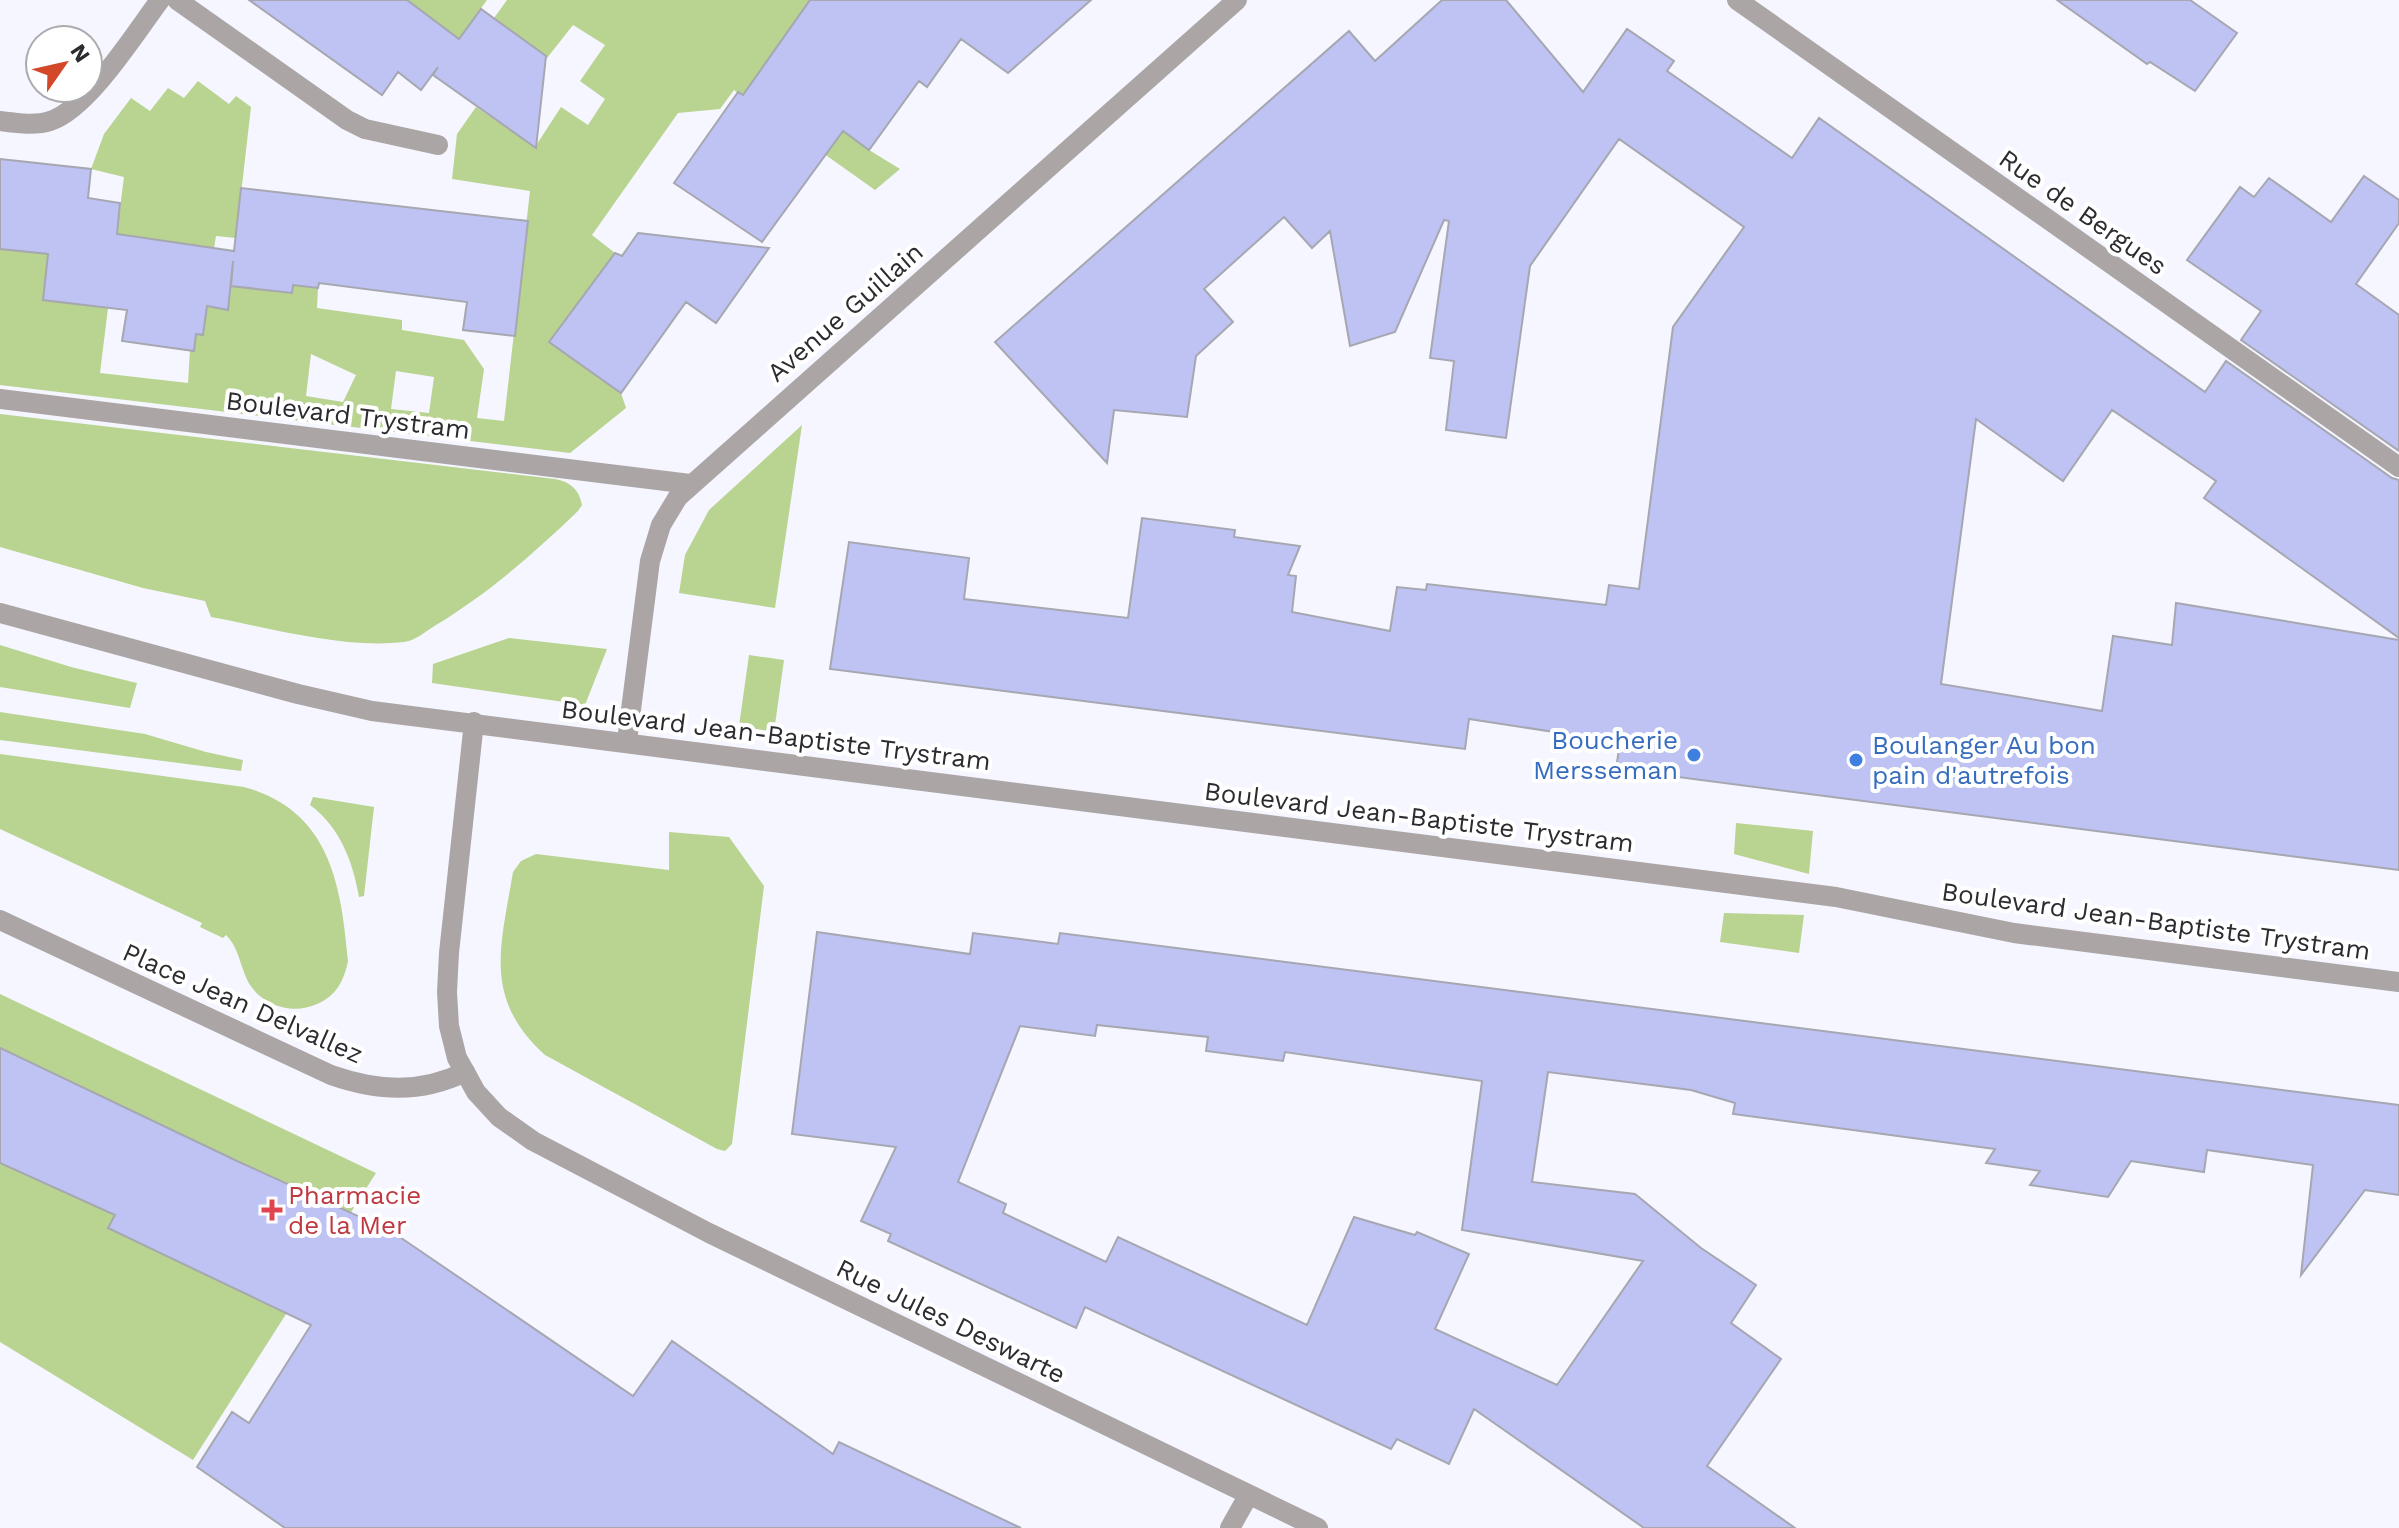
<svg xmlns="http://www.w3.org/2000/svg" width="2399" height="1528" viewBox="0 0 2399 1528" font-family="'Work Sans',sans-serif">
  <style>
    .green { fill: #b9d390; fill-rule: evenodd }
    .building { fill: #bec3f3; stroke: #a6a7b0; stroke-width: 2; fill-rule: evenodd }
    .lines { fill: none; stroke-linecap: round; stroke-linejoin: round }
    .service { stroke: #aba6a5; stroke-width: 20 }
    .minor { stroke: #aba6a5; stroke-width: 20 }
    .tertiary { stroke: #aba6a5; stroke-width: 20 }
    .shop-dot { fill: #3f7fe0; stroke: #fff; stroke-width: 3 }
    .health-dot { fill: #e0444e; stroke: #fff; stroke-width: 3 }
    .labels { text-anchor: middle; stroke-width: 8; stroke-linejoin: round; paint-order: stroke }
    .street-label { font-size: 26px; fill: #2b2c2f; stroke: #fff }
    .shop-label { font-size: 26px; fill: #366cbe; stroke: #fff; text-anchor: end }
    .health-label { font-size: 26px; fill: #be3a42; stroke: #fff; text-anchor: start }
  </style>
  <rect width="100%" height="100%" fill="#f5f6ff"/>
  <path class="green" d="M407,0h80l-31,43z
    M507,0h303l-50,71 109,79 31,19 -25,21 -141,-100 -14,19 -42,4 -86,122 23,18 -39,53 6,6 -25,36 64,45 5,15 -56,45 -570,-68v-136l48,5 -5,46 65,8 -8,65 88,10 2,-33 6,-16h7l4,-28 24,-28 29,3 32,11 1,-7 25,3 -1,20 85,12v10l62,10 20,29 -7,49 27,3 26,-230 -78,-12 5,-45 19,-27 59,40 26,-40 27,18 17,-26 -25,-18 25,-36 -32,-20 -26,33 -53,-40zM311,354l45,21 -13,27 -37,-6zM396,371l38,6 -5,36 -38,-4z
    M198,81l31,23 7,-8 15,11 -15,131 -20,-2 -2,12 -99,-1 9,-70 -33,-8 13,-35 27,-36 19,13 18,-23 16,10z
    M0,414l555,65c15,3 24,10 27,26l-4,6c-46,44 -88,81 -142,114 -10,6 -21,16 -32,17 -61,7 -133,-14 -193,-25l-6,-16 -62,-13 -143,-41z
    M802,425l-27,183 -96,-15 6,-38 24,-45z
    M509,638l98,11 -22,56 -153,-22 1,-19z
    M0,645l71,22 66,16 -7,25 -130,-21z
    M749,655l35,5 -10,72 -35,-6z
    M0,712l145,22 61,18 37,8 -2,11 -241,-31z
    M0,754l244,33c86,24 97,97 104,174 -4,20 -12,35 -31,43 -24,11 -53,2 -67,-19 -10,-17 -10,-36 -24,-50l-3,3 -23,-11 2,-4 -202,-94z
    M313,797l61,10 -10,89 -5,1c-6,-35 -19,-70 -49,-92z
    M1736,823l77,8 -4,43 -75,-20z
    M669,832l60,5 35,49 -32,258 -7,7 -8,-2 -172,-94c-63,-57 -44,-109 -32,-183l8,-11 15,-7 133,16z
    M1724,913l80,2 -5,38 -79,-11z
    M0,994l376,179 -183,287 -193,-118z"/>
  <path class="building" d="M249,0h158l52,39 22,-30 65,47 -10,92 -103,-73 5,-8 -17,23 -23,-18 -16,23z
    M810,0h281l-83,73 -47,-34 -34,48 -8,-6 -50,69 -26,-19 -81,111 -88,-59 64,-91 5,3z
    M1442,0h64l77,92 44,-63 47,32 -7,10 125,87 27,-40 386,274 21,-31 166,117 7,2v158l-195,-140 12,-17 -104,-71 -49,71 -87,-62 -35,265 161,27 11,-75 59,9 4,-42 223,37v230l-783,-101 4,-27 -151,-23 -4,30 -635,-80 19,-127 120,16 -5,41 164,19 14,-100 93,12 -1,7 66,9 -12,29 8,1 -4,36 98,19 7,-44 29,3 1,-6 179,21 3,-20 30,4 34,-262 71,-100 -125,-88 -89,127 -24,172 -60,-8 8,-69 -24,-3 19,-137 -5,-1 -49,112 -45,14 -20,-115 -18,17 -28,-31 -80,72 29,33 -37,34 -9,61 -73,-7 -7,53 -112,-121 354,-311 26,30z
    M2057,0h133l47,33 -42,58 -45,-29 -3,2z
    M0,159l91,10 -3,29 32,5 -3,31 117,17 7,-63 287,33 -13,115 -52,-6 4,-28 -148,-19 -1,5 -25,-3 -1,8 -61,-7 2,-25 -5,49 -21,-4 -4,29 -7,-1 -2,17 -72,-10 5,-31 -84,-10 5,-46 -48,-5z
    M2364,176l35,24v23l-43,61 43,31v136l-158,-111 20,-29 -74,-51 53,-73 14,10 15,-19 62,44z
    M638,233l131,15 -53,75 -30,-21 -65,91 -72,-51 66,-89 7,3z
    M817,932l153,22 3,-21 85,11 2,-11 1339,172v90l-34,-5 -64,85 12,-110 -106,-15 -3,22 -73,-11 -23,36 -78,-12 10,-14 -54,-8 9,-14 -262,-35 2,-11 -44,-13 -143,-18 -16,110 103,12 66,54 55,37 -25,38 50,36 -74,107 88,62h-151l-170,-119 -25,55 -52,-25 -6,10 -306,-142 -9,21 -188,-87 3,-7 -30,-13 35,-74 -104,-13zM1097,1025l111,12 -2,14 77,10 2,-9 197,29 -20,149 181,31 -86,124 -122,-56 34,-75 -52,-22 -2,3 -61,-18 -47,108 -189,-88 -12,25 -103,-49 3,-9 -48,-22 62,-156 75,10z
    M0,1048l237,113 154,70 242,165 39,-55 161,113 6,-12 182,86h-736l-88,-61 35,-55 17,11 62,-98 -203,-97 7,-13 -115,-52z"/>
  <g class="lines">
    <path class="service" d="M0,399l690,85
      M0,920l331,155c46,16 89,19 134,-3"/>
    <path class="minor" d="M177,0l170,120 18,9 73,16
      M1737,0l662,467
      M0,121c16,2 35,5 50,0 38,-12 86,-89 110,-121
      M474,722l-25,231 -2,39 2,34 8,32 8,14 11,20 23,25 34,24 176,92 609,295
      M627,741l23,-180 11,-36 17,-28 559,-497
      M1230,1528l18,-32"/>
    <path class="tertiary" d="M0,613l298,81 74,17 1464,186 178,36 385,49"/>
  </g>
  <g class="shop-dot">
    <circle cx="1694" cy="755" r="8"/>
    <circle cx="1856" cy="760" r="8"/>
  </g>
  <path class="health-dot" d="M268 1198h8v8h8v8h-8v8h-8v-8h-8v-8h8z"/>
  <g class="labels">
    <g class="street-label">
      <text transform="translate(2083 212) rotate(35)" y="9">Rue de Bergues</text>
      <text transform="translate(845 312) rotate(-41)" y="9">Avenue Guillain</text>
      <text transform="translate(348 415) rotate(7)" y="9">Boulevard Trystram</text>
      <text transform="translate(776 735) rotate(7)" y="9">Boulevard Jean-Baptiste Trystram</text>
      <text transform="translate(1419 817) rotate(7)" y="9">Boulevard Jean-Baptiste Trystram</text>
      <text transform="translate(2156 921) rotate(8)" y="9">Boulevard Jean-Baptiste Trystram</text>
      <text transform="translate(243 1003) rotate(24)" y="9">Place Jean Delvallez</text>
      <text transform="translate(951 1321) rotate(26)" y="9">Rue Jules Deswarte</text>
    </g>
    <g class="shop-label">
      <text x="1678" y="749">Boucherie<tspan x="1678" dy="30">Mersseman</tspan></text>
      <text x="1872" y="754" text-anchor="start">Boulanger Au bon<tspan x="1872" dy="30">pain d'autrefois</tspan></text>
    </g>
    <g class="health-label">
      <text x="288" y="1204">Pharmacie<tspan x="288" dy="30">de la Mer</tspan></text>
    </g>
  </g>
  <g transform="translate(64 64) rotate(56)"><circle r="38" fill="#ffffff" stroke="#aaabac" stroke-width="2"/>
  <path d="M0-6L14 30L0 20L-14 30Z" fill="#d24829"/>
  <text y="-12" font-size="22" font-weight="bold" text-anchor="middle" fill="#2b2c2f">N</text>
  </g>
</svg>
